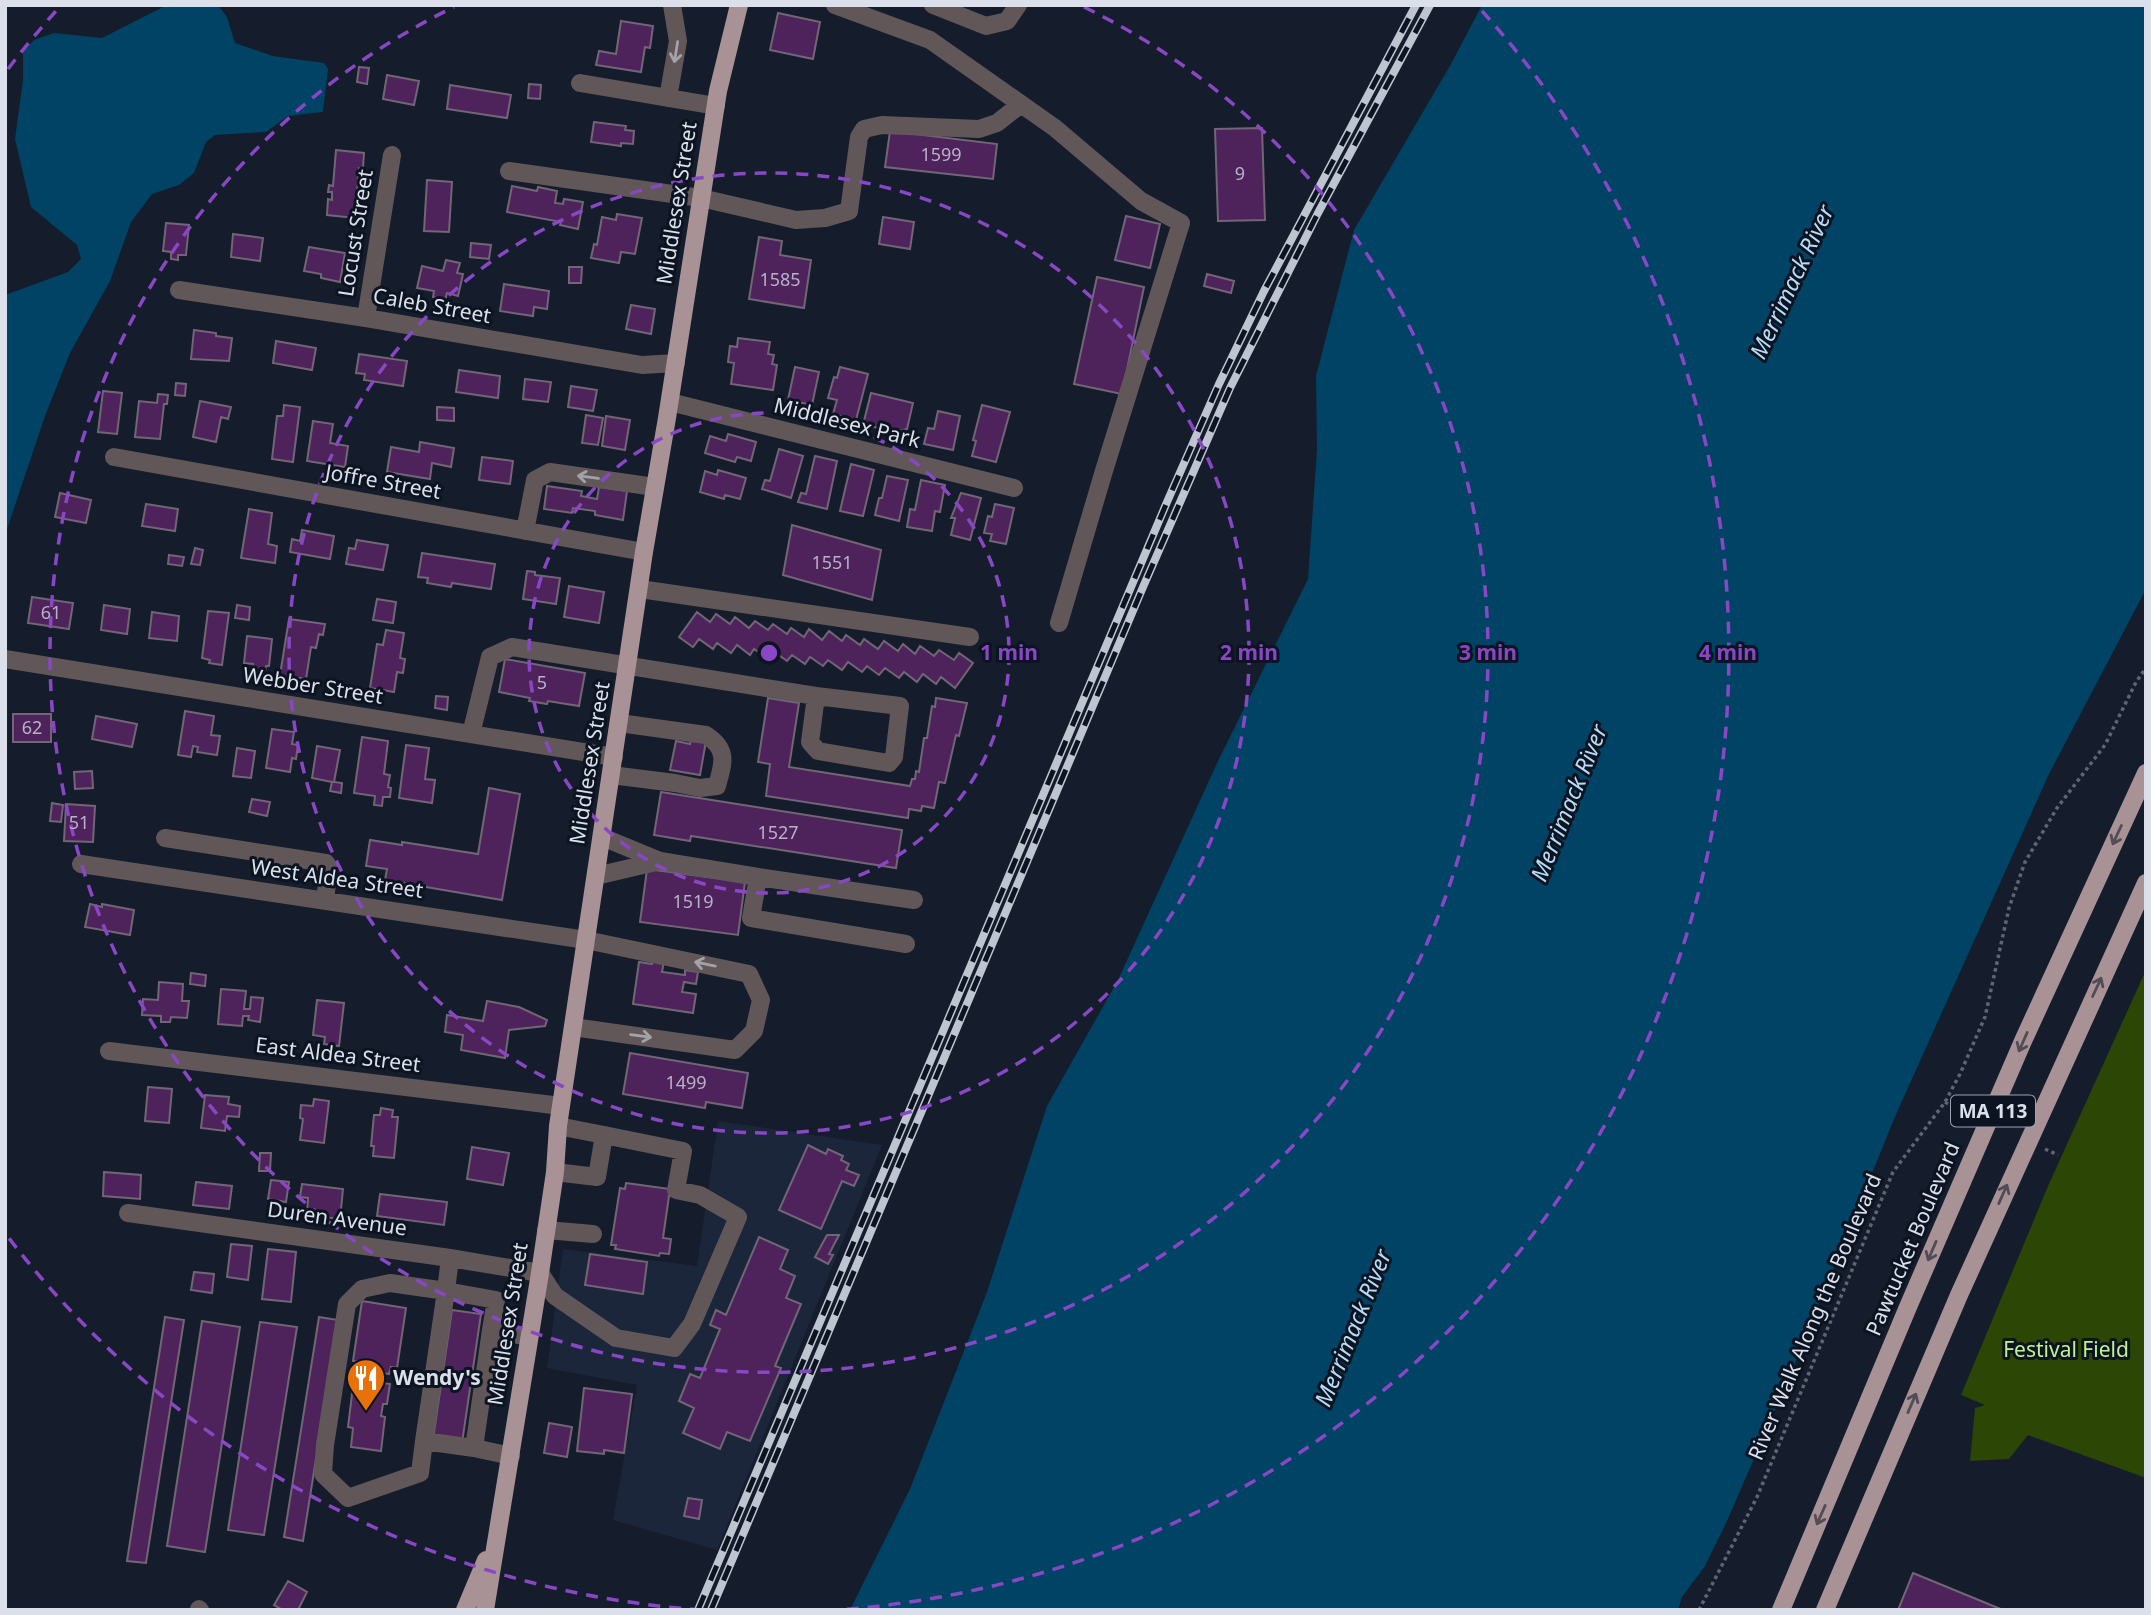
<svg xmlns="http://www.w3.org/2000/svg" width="2151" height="1615" viewBox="0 0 2151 1615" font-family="'Noto Sans',sans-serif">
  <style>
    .built { fill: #1c263a }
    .green { fill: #2b4605 }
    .water { fill: #004365 }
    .building { fill: #4e235c; stroke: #716576; stroke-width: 2 }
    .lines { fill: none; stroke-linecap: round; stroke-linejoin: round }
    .path { stroke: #5f6572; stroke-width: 3.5; stroke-dasharray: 3.5 3.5; stroke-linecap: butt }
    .minor { stroke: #615759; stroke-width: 18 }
    .major { stroke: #a89296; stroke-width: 18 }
    .rail-casing { stroke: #bfc5d0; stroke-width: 8 }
    .rail { stroke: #0c1321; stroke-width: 5; stroke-dasharray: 16; stroke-linecap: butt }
    .oneway { stroke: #a4a2a9 }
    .oneway2 { stroke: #524c56 }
    .ring { fill: none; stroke: #8947c6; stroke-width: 3.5; stroke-dasharray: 12 9 }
    .labels { text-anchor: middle; stroke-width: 6; stroke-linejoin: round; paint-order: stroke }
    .number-label { font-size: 18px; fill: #b8b1c7 }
    .shield { fill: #0c1321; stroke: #9da2ae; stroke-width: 2 }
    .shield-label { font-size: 19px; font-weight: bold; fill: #dbe0eb }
    .street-label { font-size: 21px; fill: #dbe0eb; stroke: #0c1321 }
    .park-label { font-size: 21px; fill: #c1f291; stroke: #0c1321 }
    .poi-label { font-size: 21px; font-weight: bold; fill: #dbe0eb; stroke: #0c1321; text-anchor: start }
    .water-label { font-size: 23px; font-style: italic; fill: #b7dcf7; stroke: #0c1321 }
    .centre { fill: #8947c6; stroke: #0c1321; stroke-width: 3.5 }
    .ring-label { font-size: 21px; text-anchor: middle; font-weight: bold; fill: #8947c6; stroke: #0c1321; stroke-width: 6; stroke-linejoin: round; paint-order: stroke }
  </style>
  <rect width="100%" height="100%" fill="#151c2b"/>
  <path class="built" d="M718,1121l164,24 -165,405 -104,-30 24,-135 -90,-17 16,-119 134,17z"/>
  <path class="green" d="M2146,970v508l-118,-43 -19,24 -39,2 5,-53 10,-3 -24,-10 87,-209z"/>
  <path class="water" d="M167,5h51l9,12 8,26 38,13 51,7 4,6 -5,43 -35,4 -22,16 -51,3 -9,7 -12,31 -15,12 -27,9 -21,28 -21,59 -40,72 -25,63 -40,119v-240l63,-23 13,-13 -4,-14 -46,-38 -16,-68 8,-59v-28l11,-12 20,-7 48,5z
    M1482,5h664v584l-97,185 -155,345 -102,252 -65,150 -22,45 -23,31 -4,13h-828l60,-121 77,-197 60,-186 71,-126 101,-221 89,-180 9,-129 -1,-74 38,-146 97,-166z"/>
  <path class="building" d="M778,13l42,9 -7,37 -43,-9z
    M621,21l32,5 -3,22 -5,-1 -4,25 -45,-7 3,-14 17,3z
    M359,67l10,1 -2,16 -10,-2z
    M387,75l32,6 -5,24 -31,-6z
    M529,84l12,1 -1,14 -12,-1z
    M450,85l61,10 -4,23 -60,-9z
    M594,122l32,4 -1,4 9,1 -1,13 -12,-1v3l-30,-4z
    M1262,128l3,92 -47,1 -3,-92z
    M890,131l107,13 -4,35 -108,-12z
    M336,150l28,3 -1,15h-4l-4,50 -28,-3 1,-16 4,1v-8h-4l1,-7 4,1z
    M427,180l25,2 -3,50 -25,-1z
    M512,186l25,5 1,-4 19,4 -2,12 8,1 1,-5 19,3 -5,27 -18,-4 1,-3 -54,-10z
    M617,214l25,4 -7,36 -14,-2 -2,11 -28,-5 3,-14 3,1 5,-28 14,3z
    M1126,216l34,8 -10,44 -35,-8z
    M883,217l31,5 -4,27 -31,-5z
    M166,223l23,2 -3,30h-8v5l-7,-1v-7l-8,-1z
    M233,234l30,4 -3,23 -29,-4z
    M759,237l23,4 -2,14 31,5 -7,48 -55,-9z
    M471,243l20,2 -2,14 -19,-2z
    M309,247l36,6 -5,29 -19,-4v-4l-17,-3z
    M446,260l14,3 -3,10 6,1 -5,22 -11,-3 -2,7 -12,-3 1,-6 -17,-3 5,-22 21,5z
    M569,267h13l-1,16h-12z
    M1207,274l27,7 -3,12 -27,-7z
    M1097,277l47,10 -22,107 -48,-10z
    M504,284l45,7 -2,18 -13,-2 -1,9 -33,-5z
    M631,305l24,4 -4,25 -25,-5z
    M194,330l22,3v3l16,2 -3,23 -38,-2z
    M738,338l32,4 -2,12 6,1 -2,9 5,1 -4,25 -42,-6 3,-21 -6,-1 2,-16 7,1z
    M276,341l40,7 -4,22 -39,-7z
    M359,354l48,7 -4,25 -39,-6 1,-6 -9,-1z
    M795,367l24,5 -7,33 -24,-5z
    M840,367l28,7 -12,46 -23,-6 4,-14 -9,-2 6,-21 3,1z
    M459,370l41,6 -2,22 -42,-6z
    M525,379l26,3 -3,20 -25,-3z
    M176,383l10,1 -1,12 -10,-1z
    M571,386l26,4 -4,21 -25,-4z
    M103,391l19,2 -5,41 -19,-2z
    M871,393l42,10 -6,26 -13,3 -24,-6 -6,-5z
    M158,394l10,1 -1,9h-3l-4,35 -25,-2 4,-36 18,2z
    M200,401l31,6 -3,12 -7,-2 -5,25 -23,-5z
    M284,405l16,2 -7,55 -21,-3 5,-43h6z
    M982,405l28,7 -14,50 -24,-6 4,-15 -3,-1z
    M437,407l17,1v13l-17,-1z
    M938,411l22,5 -7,34 -29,-6 4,-16 6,1z
    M586,415l17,3 -5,27 -16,-2z
    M606,416l24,4 -5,30 -23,-4z
    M313,421l20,3 -3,19 18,3 -3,21 -38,-6z
    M728,434l28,8 -5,19 -14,-4 -2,5 -30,-9 5,-17 16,5z
    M420,442l34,6 -3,19 -19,-4 -2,16 -43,-7 4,-25 28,5z
    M779,449l24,7 -12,42 -29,-9 3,-9 5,1z
    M815,456l22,5 -10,48 -29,-7 3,-9 5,1z
    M482,457l31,4 -3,23 -31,-4z
    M851,464l23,6 -11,46 -23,-5z
    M718,470l28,8 -6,21 -15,-4 -1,4 -24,-7 5,-21 12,4z
    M887,476l21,4 -9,41 -24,-6 4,-17h3z
    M921,480l24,5 -5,27 -5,-1 -3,20 -25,-4 3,-18 5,1z
    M547,486l35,5 -1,5 16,3 2,-12 28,4 -4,29 -28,-5v-4l-22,-3 -1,5 -28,-4z
    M60,493l31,7 -5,23 -31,-6z
    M961,493l20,5 -11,42 -19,-5 4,-17h-4z
    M146,504l32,5 -3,22 -33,-5z
    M995,504l19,4 -8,36 -16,-3 2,-7 -8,-1 4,-17 4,1z
    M249,509l23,4 -4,31 9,2 -2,17 -34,-5z
    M792,525l89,25 -9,50 -89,-25z
    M302,530l32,6 -4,23 -40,-7 2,-13 8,2z
    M357,540l31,5 -5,25 -37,-6 3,-16 6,1z
    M195,548l8,2 -3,15 -9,-1z
    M422,553l73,11 -4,25 -39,-6 -1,4 -24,-4 1,-5 -10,-1z
    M169,555l15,2 -2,9 -14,-2z
    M527,571l8,1v3l25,3 -4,26 -33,-5z
    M569,586l35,6 -5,31 -35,-6z
    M32,597l41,6 -4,26 -41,-6z
    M377,599l19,3 -3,21 -20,-3z
    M104,605l26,4 -3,25 -26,-4z
    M237,605l13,2 -1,13 -14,-2z
    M208,611l21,2 -7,52 -13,-2 1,-3 -8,-2z
    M152,612l27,4 -2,25 -28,-3z
    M697,612l13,10 6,-8 14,10 5,-7 14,11 6,-7 13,9 5,-6 14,10 4,-6 13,9 5,-8 13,11 7,-9 13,10 4,-6 14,10 4,-6 14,10 6,-8 14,10 5,-7 12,10 5,-8 14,10 5,-6 15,10 5,-7 14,10 -18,25 -14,-11 -5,7 -13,-10 -6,8 -13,-10 -5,6 -14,-10 -6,7 -12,-9 -5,6 -14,-10 -6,8 -14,-10 -5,6 -13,-9 -5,7 -13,-9 -5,6 -14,-10 -5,8 -14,-10 -4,6 -13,-10 -6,8 -14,-10 -4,6 -14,-10 -6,8 -14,-10z
    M289,619l36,5 -2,11 -4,-1 -3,14 -5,-1 -5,32 -26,-4z
    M386,630l18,3 -4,25 5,1 -2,14 -6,-1 -3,20 -24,-4 7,-44 6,1z
    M247,636l25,3 -3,27h-3l-1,7 -12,-1v-8l-9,-1z
    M505,659l80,14 -6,33 -31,-5 -1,3 -18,-3 1,-3 -31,-6z
    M436,696l12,1 -1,13 -12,-2z
    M768,698l31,5 -10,64 121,19 2,-7h3l1,-8 3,1 5,-34h3l5,-32 3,1 1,-9 31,5 -8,33 -3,-1 -11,48 -6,-1 -5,26 -12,-2 -1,5 -12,-2 -1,9 -142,-22 4,-32 -12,-2z
    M185,711l29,5 -3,19 9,1 -3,19 -20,-3 1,-5 -5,-1 -2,11 -13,-2z
    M13,714h38v28h-38z
    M96,716l41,8 -5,23 -40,-8z
    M272,729l22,3 -2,12 6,1 -2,14 -4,-1 -2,14 -24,-4z
    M362,737l26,4 -4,33 6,1 -2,12 3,1 -1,9h-7l-1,9 -8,-1 1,-9 -21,-3z
    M691,738l15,3 -6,34 -30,-5 6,-29 14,3z
    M406,745l23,3 -4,31 10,1 -3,23 -33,-5z
    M317,746l23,4 -6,32 8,1 -1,10 -11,-2 2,-9 -20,-4z
    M237,748l18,3 -4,27 -18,-2z
    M92,771l1,17 -18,1 -1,-17z
    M489,788l31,6 -18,106 -117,-20 2,-11 -21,-3 4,-26 32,5v-3l76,12z
    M661,792l241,38 -6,38 -205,-32 -1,5 -36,-6z
    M252,799l18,3 -3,14 -18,-4z
    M52,803l11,2 -2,17 -11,-1z
    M66,804l29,2 -2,36 -29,-1z
    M647,869l98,13 -7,53 -98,-13z
    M90,904l12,3v-3l32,6 -4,25 -45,-8z
    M652,959l12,2 -2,11 23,3v-5l13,2 -2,12 -12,-2 -2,10 14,2 -3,19 -60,-9 6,-42 13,2z
    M191,973l15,2 -1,11 -15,-2z
    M159,982l24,2 -1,17h7l-2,17 -16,-1 -1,5h-9v-6l-19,-1 1,-16 15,1z
    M221,989l25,2 -2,18h6l1,-12 12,1 -3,24 -12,-2 1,-4h-6l-1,10 -24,-2z
    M317,1000l27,3 -5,43 -15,-2 1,-7 -12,-2z
    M487,1001l32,6 28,13 -2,6 -36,4 -4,28 -44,-8 2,-15 -18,-3 2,-17 36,6z
    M630,1053l118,20 -6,35 -36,-6 -1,6 -82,-14z
    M148,1087l24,2 -3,34 -24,-2z
    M205,1095l24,2 -1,7 12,2 -1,11 -12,-1 -2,15 -24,-3z
    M314,1099l15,2 -5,42 -24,-3 3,-21 -3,-1 1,-13 12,1z
    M381,1108l12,2 -1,7h6l-4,41 -21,-2 1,-10h-3l3,-31h6z
    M808,1145l18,9 2,-5 15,7 -2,4 8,4 -3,6 13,5 -5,11 -12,-5 -21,48 -42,-19z
    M472,1147l37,6 -6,32 -36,-6z
    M260,1153h11l-1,18h-11z
    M104,1172l37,3 -1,24 -37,-3z
    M271,1180l18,2 -3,20 -18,-3z
    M196,1182l36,4 -3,23 -36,-4z
    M626,1183l44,6 -7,49 8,1 -2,15 -9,-1 -1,3 -44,-7 1,-4h-5l9,-57 5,1z
    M302,1184l41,5 -3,30 -33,-4 1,-17 -8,-1z
    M380,1194l67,8 -3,23 -67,-9z
    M827,1235h12l-10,19 4,1 -5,9 -13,-7z
    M759,1237l29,13 -8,19 15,7 -9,22 15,6 -26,62 6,2 -31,73 -23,-9 -7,17 -37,-16 11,-25 -15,-7 11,-27 10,4 20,-49 -10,-4 6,-15 10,5z
    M231,1244l21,2 -4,34 -21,-3z
    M268,1249l28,3 -5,50 -29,-3z
    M590,1254l57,8 -4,32 -58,-9z
    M194,1272l20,2 -2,19 -21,-3z
    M362,1301l44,7 -9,60 -6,-1 -2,7 -12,-2v-7l-24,-4z
    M452,1310l29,4 -19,129 -29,-4z
    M165,1317l19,3 -38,243 -19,-2z
    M319,1317l19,3 -35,221 -19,-4z
    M202,1321l38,6 -35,225 -38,-6z
    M260,1322l37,5 -33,208 -36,-5z
    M355,1370l21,3 -1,9 15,2 -3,20h-4l-2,12 4,1 -4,34 -30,-4 2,-19 -5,-1z
    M584,1388l48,6 -8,59 -20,-3v4l-27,-3z
    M549,1423l23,4 -5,30 -23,-4z
    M688,1498l14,2 -3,19 -15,-3z
    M1913,1573l90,37h-105z
    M288,1581l19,11 -9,18h-15l-9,-5z"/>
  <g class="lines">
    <path class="path" d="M1945,1102l23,12
      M2045,1149l13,6
      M1699,1610l58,-113 136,-325 52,-70 15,-28 25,-57 24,-109 16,-46 32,-54 48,-63 31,-63 10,-14"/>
    <path class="minor" d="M835,5l95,35 125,88 86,73 40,22 -78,251 -44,149
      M933,5l53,21 21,-5 11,-16
      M580,83l136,23
      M668,98l10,-57 -6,-36
      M509,171l192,27 95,22 29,-2 24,-7 10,-74 5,-8 18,-4 97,4 18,-6 24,-19
      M179,290l187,28 276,47 34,-2
      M366,318l26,-163
      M670,402l344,86
      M114,457l530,95
      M525,531l10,-51 15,-8 105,15
      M640,589l330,48
      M5,659l609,98
      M471,734l19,-77 22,-10 304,49 -6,46 8,9 71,12 5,-6 6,-51 -84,-10
      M611,775l64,8 25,5 17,-2c6,-23 12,-36 -11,-51l-87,-12
      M165,838l161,25 3,5 -4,32
      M660,861l98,16 -7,41 155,26
      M81,864l505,76 163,34 12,26 -7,31 -19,19 -162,-23
      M596,876l64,-15 -58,-24
      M758,877l156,23
      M109,1051l452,55
      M555,1172l42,5 7,-42 -46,-9
      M128,1213l322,45 90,15 15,23 61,42 58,10 18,-24 46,-107 -38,-22 -24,-5 7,-39 -79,-16
      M546,1230l47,4
      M450,1258l-4,33 50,9 -5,30 38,7
      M491,1330l-17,118 37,8
      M424,1441l-4,32 -72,25 -25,-24 2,-29 22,-141 15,-15 28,-6 56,8 -22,150 50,7
      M199,1609l1,1"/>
    <path class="major" d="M465,1610l21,-50
      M485,1610l55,-337 15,-101 3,-46 86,-574 23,-134 51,-327 21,-86
      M1781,1610l127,-303 115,-266 123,-268
      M1825,1610l134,-315 187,-412"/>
    <g class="rail-casing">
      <path id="rail" d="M698,1610l469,-1108 52,-118 45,-93 152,-286
        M711,1610l432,-1023 87,-199 88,-175 112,-208"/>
    </g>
    <use href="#rail" class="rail"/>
  </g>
  <defs><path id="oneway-shaft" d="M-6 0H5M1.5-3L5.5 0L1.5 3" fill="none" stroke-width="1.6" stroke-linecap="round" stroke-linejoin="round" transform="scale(1.75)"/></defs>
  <g class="oneway">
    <use href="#oneway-shaft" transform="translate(676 52) rotate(99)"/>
    <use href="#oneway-shaft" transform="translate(588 477) rotate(-172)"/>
    <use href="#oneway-shaft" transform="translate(705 964) rotate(-168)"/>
    <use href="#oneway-shaft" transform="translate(641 1036) rotate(8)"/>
  </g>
  <g class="oneway2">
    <use href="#oneway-shaft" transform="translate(2117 835) rotate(115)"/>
    <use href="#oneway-shaft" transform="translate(2097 987) rotate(-65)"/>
    <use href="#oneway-shaft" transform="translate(2023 1042) rotate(114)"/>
    <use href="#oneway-shaft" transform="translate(2003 1194) rotate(-66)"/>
    <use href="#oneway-shaft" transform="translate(1932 1251) rotate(113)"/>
    <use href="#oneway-shaft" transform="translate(1912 1403) rotate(-67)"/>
    <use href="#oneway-shaft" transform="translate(1821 1515) rotate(114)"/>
  </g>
  <g class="ring">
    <circle cx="769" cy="653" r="240"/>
    <circle cx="769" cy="653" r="480"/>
    <path d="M1084 7A719 719 0 1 1 454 7"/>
    <path d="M702 1610A959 959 0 0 1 8 1237M8 69A959 959 0 0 1 56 11M1482 11A959 959 0 0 1 836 1610"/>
  </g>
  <defs>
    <g id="restaurant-pin" transform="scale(2.0125)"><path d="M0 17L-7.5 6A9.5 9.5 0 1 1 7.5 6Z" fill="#e8710a" stroke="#0c1321"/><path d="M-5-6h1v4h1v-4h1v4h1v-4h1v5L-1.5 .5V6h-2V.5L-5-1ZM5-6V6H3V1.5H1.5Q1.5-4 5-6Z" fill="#fff"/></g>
  </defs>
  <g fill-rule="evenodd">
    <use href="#restaurant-pin" x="366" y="1378"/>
  </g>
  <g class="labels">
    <g class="number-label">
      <text x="941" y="161">1599</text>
      <text x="1240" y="180">9</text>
      <text x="780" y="286">1585</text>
      <text x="832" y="569">1551</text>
      <text x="51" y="619">61</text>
      <text x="542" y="689">5</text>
      <text x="32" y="734">62</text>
      <text x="79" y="829">51</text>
      <text x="778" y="839">1527</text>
      <text x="693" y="908">1519</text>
      <text x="686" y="1089">1499</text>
    </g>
    <rect class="shield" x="1951" y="1095.5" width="84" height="31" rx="5"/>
    <g class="shield-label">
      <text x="1993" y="1118">MA 113</text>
    </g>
    <g class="street-label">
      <text transform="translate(677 203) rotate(-81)" y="7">Middlesex Street</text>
      <text transform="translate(356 233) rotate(-81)" y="7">Locust Street</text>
      <text transform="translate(432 306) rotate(10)" y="7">Caleb Street</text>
      <text transform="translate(847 423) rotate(14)" y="7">Middlesex Park</text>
      <text transform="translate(383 482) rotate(10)" y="7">Joffre Street</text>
      <text transform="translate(313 686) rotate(9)" y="7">Webber Street</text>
      <text transform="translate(590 763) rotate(-81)" y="7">Middlesex Street</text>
      <text transform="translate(337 879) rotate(8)" y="7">West Aldea Street</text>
      <text transform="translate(338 1055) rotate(7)" y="7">East Aldea Street</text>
      <text transform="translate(337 1219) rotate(8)" y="7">Duren Avenue</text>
      <text transform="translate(1913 1239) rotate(-67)" y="7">Pawtucket Boulevard</text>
      <text transform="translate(1815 1317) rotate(-67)" y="7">River Walk Along the Boulevard</text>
      <text transform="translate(508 1324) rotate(-81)" y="7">Middlesex Street</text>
    </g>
    <g class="park-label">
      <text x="2066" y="1357">Festival Field</text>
    </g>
    <g class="poi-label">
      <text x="393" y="1385">Wendy's</text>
    </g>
    <g class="water-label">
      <text transform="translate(1792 282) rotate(-65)" y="8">Merrimack River</text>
      <text transform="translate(1569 803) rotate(-68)" y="8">Merrimack River</text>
      <text transform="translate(1353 1328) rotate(-68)" y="8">Merrimack River</text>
    </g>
  </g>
  <circle cx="769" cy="653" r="10" class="centre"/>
  <g class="ring-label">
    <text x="1009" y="660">1 min</text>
    <text x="1249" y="660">2 min</text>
    <text x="1488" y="660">3 min</text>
    <text x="1728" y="660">4 min</text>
  </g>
  <rect width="2151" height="1615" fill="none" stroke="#dbe0eb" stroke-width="14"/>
</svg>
